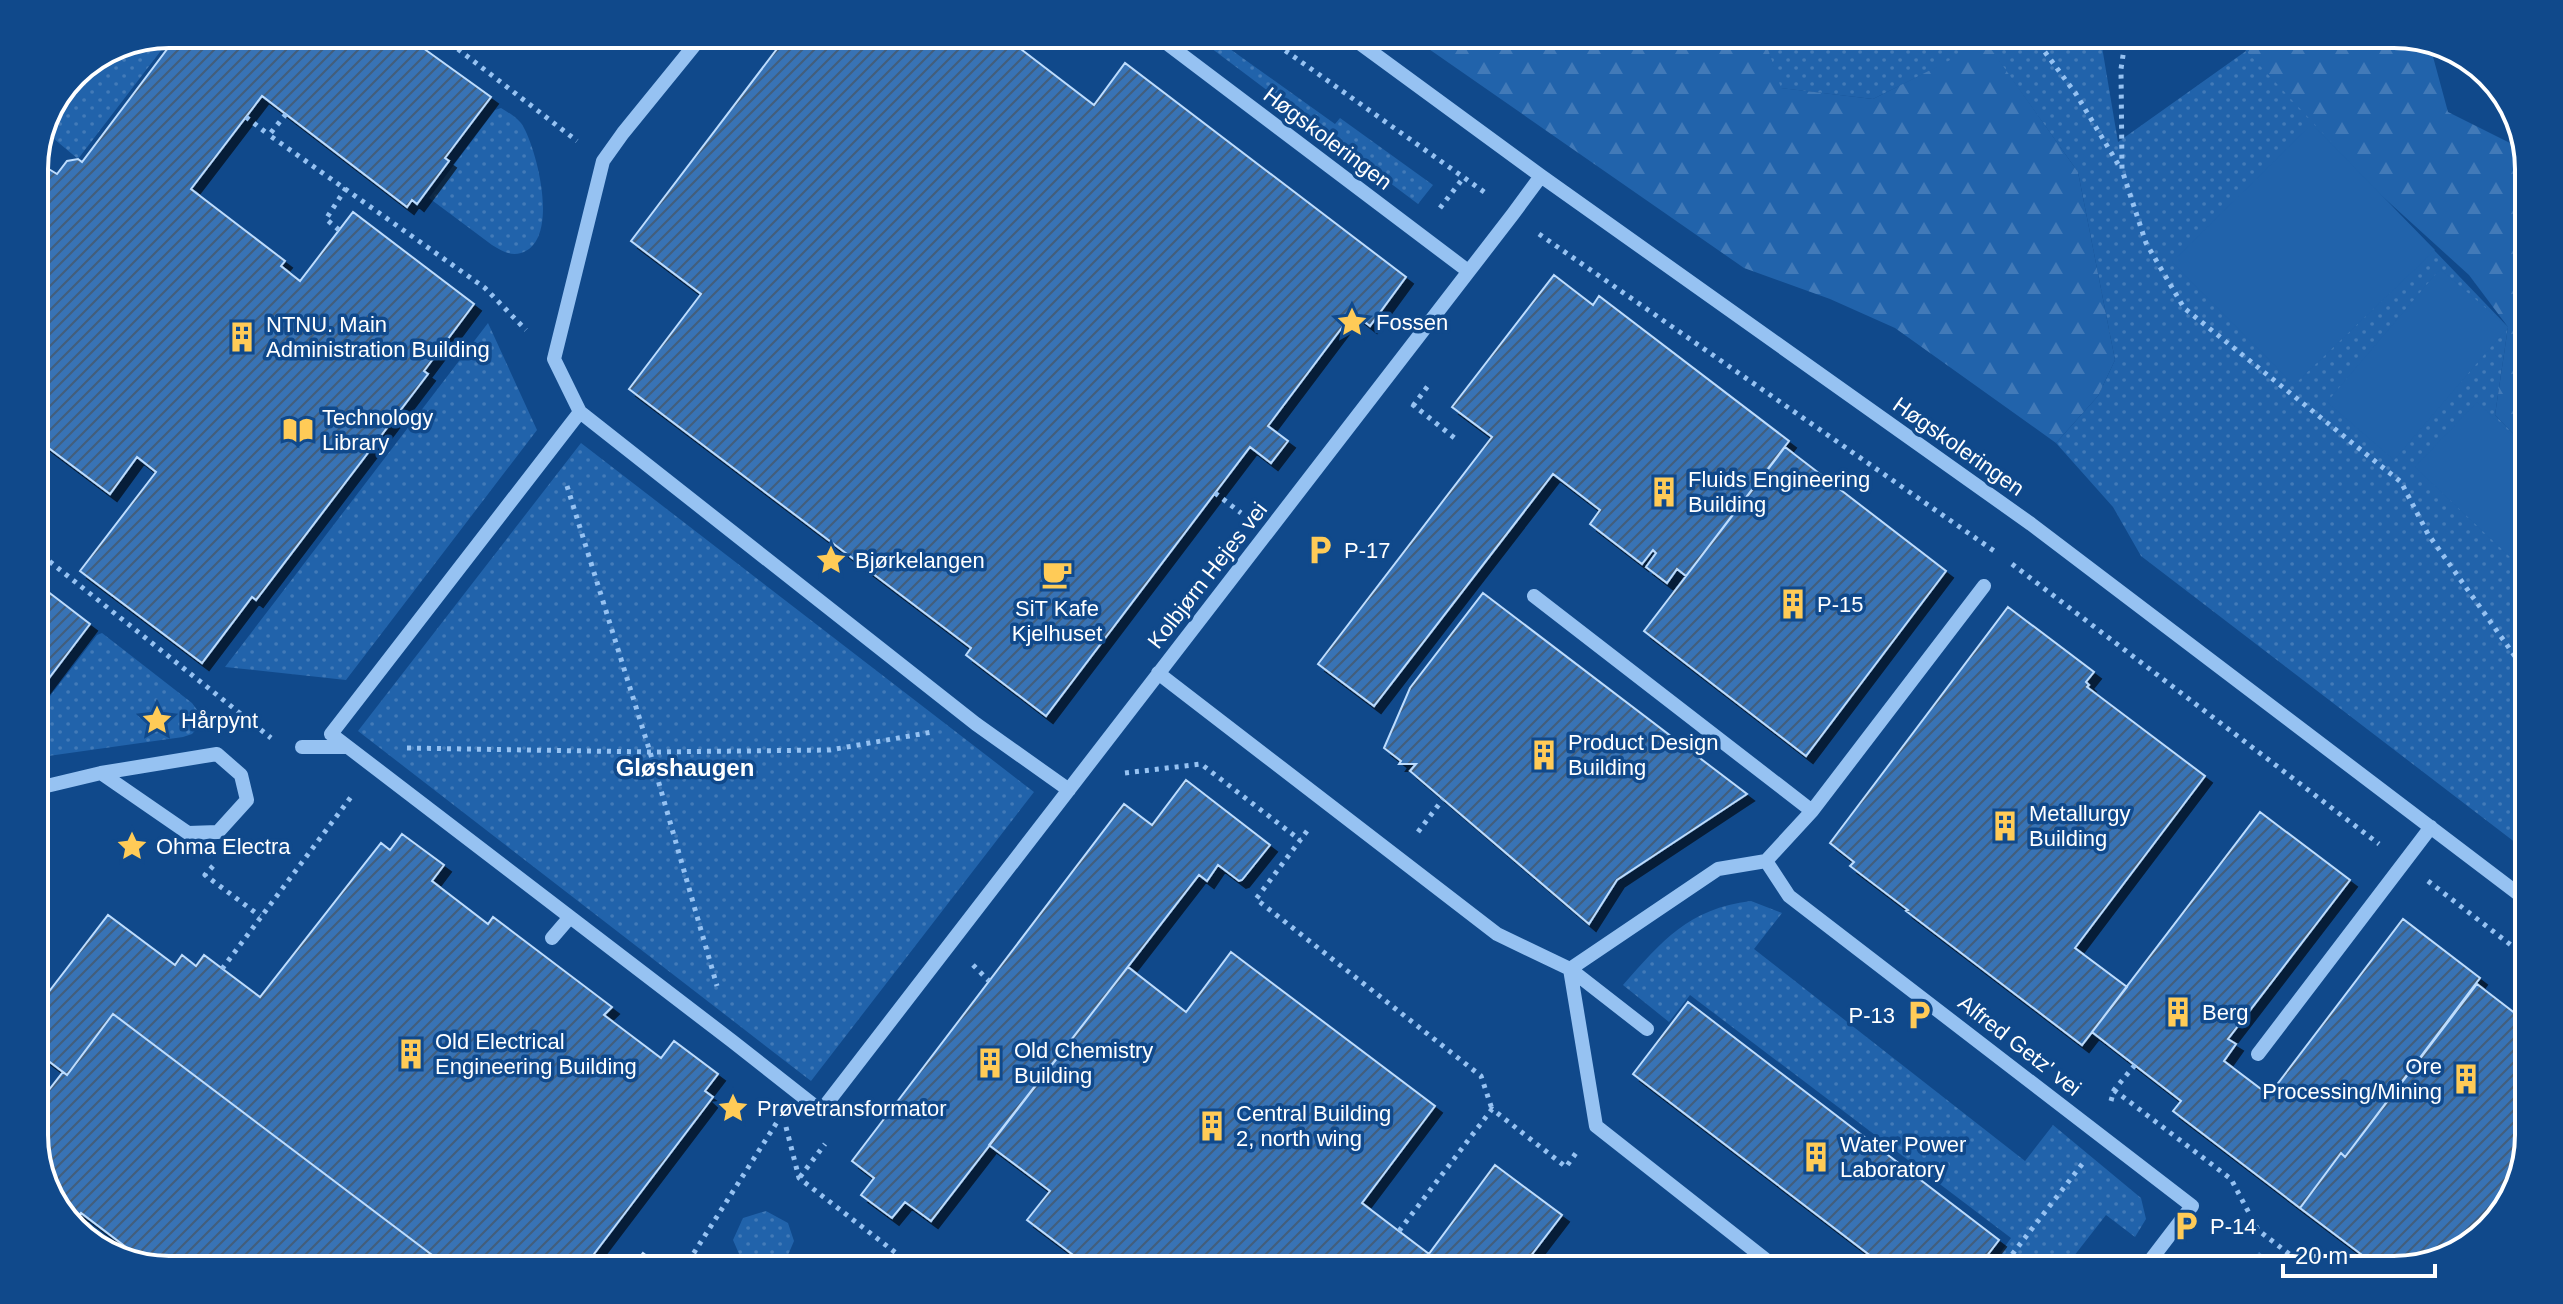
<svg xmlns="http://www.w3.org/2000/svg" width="2563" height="1304" viewBox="0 0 2563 1304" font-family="Helvetica,sans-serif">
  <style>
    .green { fill: url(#green-dots) }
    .forest { fill: url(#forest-firs) }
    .pitch { fill: #2163ab }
    .building { fill: url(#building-hatch); stroke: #bddcfd; stroke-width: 2; filter: url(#shadow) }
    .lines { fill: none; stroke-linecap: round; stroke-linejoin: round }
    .path { stroke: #96c2f2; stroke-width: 5; stroke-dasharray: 4 6; stroke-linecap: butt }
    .minor { stroke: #96c2f2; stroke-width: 14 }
    .labels { text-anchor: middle; stroke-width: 7; stroke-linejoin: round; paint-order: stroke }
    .street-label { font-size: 22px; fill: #fff; stroke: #10498b }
    .poi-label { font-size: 22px; fill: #fff; stroke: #10498b; text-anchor: start }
    .neighbourhood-label { font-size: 24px; font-weight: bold; fill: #fff; stroke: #10498b }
    .rim { fill: none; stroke: #fff; stroke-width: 4 }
  </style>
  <defs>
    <pattern id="green-dots" width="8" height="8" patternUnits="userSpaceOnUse" patternTransform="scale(2)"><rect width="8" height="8" fill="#2163ab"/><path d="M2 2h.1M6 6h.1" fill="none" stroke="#427ab8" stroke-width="1.8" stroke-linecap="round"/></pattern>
    <pattern id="forest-firs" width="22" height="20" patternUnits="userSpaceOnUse" patternTransform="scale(2)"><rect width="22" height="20" fill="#2163ab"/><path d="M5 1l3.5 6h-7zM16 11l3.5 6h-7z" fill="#427ab8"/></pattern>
    <pattern id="building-hatch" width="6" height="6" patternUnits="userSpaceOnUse" patternTransform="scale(2)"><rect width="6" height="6" fill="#3873b5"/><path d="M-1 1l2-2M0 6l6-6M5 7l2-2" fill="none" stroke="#435e7b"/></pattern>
    <filter id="shadow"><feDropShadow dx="7" dy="7" stdDeviation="0" flood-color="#0009"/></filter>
  </defs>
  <rect width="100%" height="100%" fill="#10498b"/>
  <path class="green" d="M2100,35l18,107 128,-91 71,64 65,81 126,131 -13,88 34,35v403l-388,-297 -28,-49 -57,-64 42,-47 17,-36 -37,-188 -92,-129 -113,56 -93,-11 -16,-51z
    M1199,39h17l119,85 5,-6 93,67 -15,19z
    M118,44h48l-88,115 -31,-26 27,-60z
    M501,108c8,5 19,11 23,20 14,26 36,113 -3,125 -11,3 -19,-2 -29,-8l-63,-47 66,-88z
    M488,323l49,107 -191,250 -121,-13z
    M581,443l453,349 -223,289 -453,-350z
    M102,633l90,70 8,11v11l-8,9 -9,3 -149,21v-41l63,-82z
    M1751,901l31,12 -28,36 271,212 28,-36 88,73 5,21 -11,18 -29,-22 -43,55h-75l23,-32 -321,-243 -21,27 -46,-37c40,-45 65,-76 128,-84z
    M766,1211l22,12 6,18 -9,21 -19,8 -23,-7 -10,-23 10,-22z
    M86,1224l50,38 -27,-6 -29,-25z
    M2259,1252l23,18h-38z
    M831,1258l22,12h-46l1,-3z"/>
  <path class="forest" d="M2394,34l35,8 19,70 78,39 3,9v290l-34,-35 13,-88 -39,-52 -87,-79 -136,-145 -10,-16z
    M1764,37l17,51 92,11 113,-57 92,130 37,188 -17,36 -42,47 -161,-115 -65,-29 -86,-31 -331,-230z"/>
  <path class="pitch" d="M2312,124l123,126 -141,135 -122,-123z
    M2440,269l68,58 -114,133 -67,-58z
    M2477,402l52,50v123l-114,-108z"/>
  <path class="building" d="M1009,40l85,65 31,-42 281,214 -36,49 -17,-13 -85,113 20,15 -17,22 -21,-16 -204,269 -80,-61 5,-7 -342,-259 72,-95 -70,-53 152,-200z
    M416,43l75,54 -46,61 4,3 -32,43 -5,-4 -5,7 -145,-111 -71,93 94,72 -4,5 19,15 53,-69 121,92 -50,67 4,3 -172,226 -4,-3 -50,66 -122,-92 76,-99 -19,-15 -27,37 -76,-57v-252l13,-17 10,6 10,-13 11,-2 4,3 89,-118z
    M1554,275l39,30 6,-9 190,145 -103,135 -9,-7 -10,14 -21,-16 10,-14 -3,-3 -11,14 -52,-40 10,-14 -47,-36 -179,232 -56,-42 174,-227 -40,-30z
    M1785,447l161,124 -140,185 -162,-125z
    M34,581l56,43 -56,74z
    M1483,593l264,201 -130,86 -28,44 -179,-153 6,-7h-17l2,-3 -17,-13 26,-60z
    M2008,607l86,65 -8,10 3,3 -2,2 118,89 -130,172 52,39 -45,58 -176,-134 2,-1 -58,-44 4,-4 -24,-19z
    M1186,780l84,65 -28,35 -3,1 -21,-16 -11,16 -8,-6 -268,346 -26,-19 -13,16 -31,-23 13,-17 -22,-17 272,-357 28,21z
    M2260,812l90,68 -122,159 8,5 -12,17 45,34 134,-176 77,59 -135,179 -4,-4 -41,55 -127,-97 8,-10 -89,-69z
    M402,834l42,31 -12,16 56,43 5,-7 119,90 -8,8 57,43 13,-17 44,33 -13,17 8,6 -119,157 21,16h-163l-339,-256 -46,61 -33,-25v-39l74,-96 67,50 7,-10 14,11 8,-11 56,42 121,-154 9,7z
    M1231,952l204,154 -73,97 67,51 -12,16h-324l-66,-50 23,-29 -61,-46 139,-178 58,45z
    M2477,984l52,40v111l-14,60 -46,53 -74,22h-13l-82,-62 41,-55 4,4z
    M1688,1002l311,238 -23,30h-115l11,-13 -239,-183z
    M113,1014l339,256h-283l-18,-4 -70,-53 -9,11 -16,-14 -22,-66v-35l29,-37 4,3z
    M1495,1165l67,50 -42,55h-103z
    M643,1253l22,17h-35z
    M1632,1256l19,14h-30z"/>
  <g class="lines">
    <path class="path" d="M2126,35l-5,34 1,101 24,73 38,65 217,174 27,52 101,142
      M2033,36l43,58 45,75
      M1269,39l218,155
      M450,43l127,98
      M286,114l-17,21 216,153 41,42
      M246,117l23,18
      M1440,208l24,-31
      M339,230l-13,-11 20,-31
      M1539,234l458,319
      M1412,404l45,36
      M1413,406l17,-23
      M567,486l83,266 67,234
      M1215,493l26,20
      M34,549l237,189
      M2012,564l367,280
      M407,748l243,4 180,-2 102,-18
      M1125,773l76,-9 99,76
      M1307,831l-51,68 225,177 11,33
      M1418,832l25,-33
      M213,866l-8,9 55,41
      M2428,881l101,78
      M973,965l16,16
      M222,969l132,-176
      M2114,1090l117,89 27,51 52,40
      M2111,1101l3,-11 21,-25
      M786,1127l13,51 119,92
      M800,1177l25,-33
      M1399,1231l93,-122 74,58 10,-14
      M683,1270l96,-151
      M2000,1270l83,-107"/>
    <path class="minor" d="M1161,39l307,232
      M1354,39l187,137 490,348 498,378
      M580,412l-26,-53 49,-198 20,-28 74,-91
      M1534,596l278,215
      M1158,673l339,261 73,35 77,60
      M302,747h44
      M34,789l67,-16 116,-19 24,21 6,25 -29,32 -30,1 -87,-60
      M1069,790l-93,-66 -396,-312 -249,322 401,307 89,70 692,-897 28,-38
      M1766,861l23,35 403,310 -49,64
      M552,938l18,-21
      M2258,1054l173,-227
      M1779,1270l-183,-144 -26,-157 148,-100 48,-8 46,-50 172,-225"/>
  </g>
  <defs>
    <g id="sight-bare" transform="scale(2.4)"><path d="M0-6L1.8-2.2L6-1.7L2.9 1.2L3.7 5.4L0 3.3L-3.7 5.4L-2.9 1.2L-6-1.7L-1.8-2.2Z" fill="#ffcb57" stroke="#10498b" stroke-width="2.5" paint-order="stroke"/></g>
    <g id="building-bare" transform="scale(2.4)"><path d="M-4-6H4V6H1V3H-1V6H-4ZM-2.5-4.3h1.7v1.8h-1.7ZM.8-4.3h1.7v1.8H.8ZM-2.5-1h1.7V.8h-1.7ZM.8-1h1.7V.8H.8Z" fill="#ffcb57" stroke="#10498b" stroke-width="2.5" paint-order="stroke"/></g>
    <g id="library-bare" transform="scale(2.4)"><path d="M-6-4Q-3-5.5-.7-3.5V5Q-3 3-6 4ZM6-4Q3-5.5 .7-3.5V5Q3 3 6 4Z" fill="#ffcb57" stroke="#10498b" stroke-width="2.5" paint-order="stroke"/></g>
    <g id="parking-bare" transform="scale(2.4)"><path d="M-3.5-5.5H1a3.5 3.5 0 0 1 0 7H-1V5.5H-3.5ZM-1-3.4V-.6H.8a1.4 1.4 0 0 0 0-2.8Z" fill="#ffcb57" stroke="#10498b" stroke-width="2.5" paint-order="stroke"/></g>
    <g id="cafe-bare" transform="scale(2.4)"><path d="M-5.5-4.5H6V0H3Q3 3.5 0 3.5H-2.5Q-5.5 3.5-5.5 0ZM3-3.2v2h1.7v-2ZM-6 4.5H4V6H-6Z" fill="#ffcb57" stroke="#10498b" stroke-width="2.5" paint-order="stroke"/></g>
  </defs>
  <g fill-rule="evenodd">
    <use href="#sight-bare" x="1352" y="322"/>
    <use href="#building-bare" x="242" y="337"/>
    <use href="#library-bare" x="298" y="430"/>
    <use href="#building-bare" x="1664" y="492"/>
    <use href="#parking-bare" x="1320" y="550"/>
    <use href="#sight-bare" x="831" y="560"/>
    <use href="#cafe-bare" x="1057" y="574"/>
    <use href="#building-bare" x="1793" y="604"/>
    <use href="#sight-bare" x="157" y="720"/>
    <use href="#building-bare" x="1544" y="755"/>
    <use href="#building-bare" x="2005" y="826"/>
    <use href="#sight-bare" x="132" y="846"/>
    <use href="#building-bare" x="2178" y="1012"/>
    <use href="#parking-bare" x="1919" y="1015"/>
    <use href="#building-bare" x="411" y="1054"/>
    <use href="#building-bare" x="990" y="1063"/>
    <use href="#building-bare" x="2466" y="1079"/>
    <use href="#sight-bare" x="733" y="1108"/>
    <use href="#building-bare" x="1212" y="1126"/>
    <use href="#building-bare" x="1816" y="1157"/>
    <use href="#parking-bare" x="2186" y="1226"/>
  </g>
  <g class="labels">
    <g class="street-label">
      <text transform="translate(1328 138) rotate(37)" y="8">Høgskoleringen</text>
      <text transform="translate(1959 446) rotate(35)" y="8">Høgskoleringen</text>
      <text transform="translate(1207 575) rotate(-52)" y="8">Kolbjørn Hejes vei</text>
      <text transform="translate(2020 1045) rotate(38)" y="8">Alfred Getz' vei</text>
    </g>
    <g class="poi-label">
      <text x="1376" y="330">Fossen</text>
      <text x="266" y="332">NTNU. Main<tspan x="266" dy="25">Administration Building</tspan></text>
      <text x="322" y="425">Technology<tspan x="322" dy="25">Library</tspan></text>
      <text x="1688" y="487">Fluids Engineering<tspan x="1688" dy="25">Building</tspan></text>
      <text x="1344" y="558">P-17</text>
      <text x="855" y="568">Bjørkelangen</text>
      <text x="1817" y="612">P-15</text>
      <text x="1057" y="616" text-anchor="middle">SiT Kafe<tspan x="1057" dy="25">Kjelhuset</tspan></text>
      <text x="181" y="728">Hårpynt</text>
      <text x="1568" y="750">Product Design<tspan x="1568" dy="25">Building</tspan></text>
      <text x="2029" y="821">Metallurgy<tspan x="2029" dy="25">Building</tspan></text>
      <text x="156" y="854">Ohma Electra</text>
      <text x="2202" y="1020">Berg</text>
      <text x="1895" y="1023" text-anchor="end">P-13</text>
      <text x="435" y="1049">Old Electrical<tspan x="435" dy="25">Engineering Building</tspan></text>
      <text x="1014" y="1058">Old Chemistry<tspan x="1014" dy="25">Building</tspan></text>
      <text x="2442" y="1074" text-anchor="end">Ore<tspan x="2442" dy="25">Processing/Mining</tspan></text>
      <text x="757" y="1116">Prøvetransformator</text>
      <text x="1236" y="1121">Central Building<tspan x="1236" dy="25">2, north wing</tspan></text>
      <text x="1840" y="1152">Water Power<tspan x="1840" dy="25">Laboratory</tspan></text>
      <text x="2210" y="1234">P-14</text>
    </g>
    <g class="neighbourhood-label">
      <text x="685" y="776">Gløshaugen</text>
    </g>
  </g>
  <path d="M0 0H2563V1304H0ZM169 48H2394A121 121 0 0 1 2515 169V1135A121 121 0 0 1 2394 1256H169A121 121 0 0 1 48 1135V169A121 121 0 0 1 169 48Z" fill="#10498b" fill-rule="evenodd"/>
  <path class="rim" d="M169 48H2394A121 121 0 0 1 2515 169V1135A121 121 0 0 1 2394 1256H169A121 121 0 0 1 48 1135V169A121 121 0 0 1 169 48Z"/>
  <path d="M2283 1264v12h152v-12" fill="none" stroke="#ffffff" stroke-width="4"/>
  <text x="2295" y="1264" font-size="24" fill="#ffffff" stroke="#10498b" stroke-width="6" paint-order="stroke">20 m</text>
</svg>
